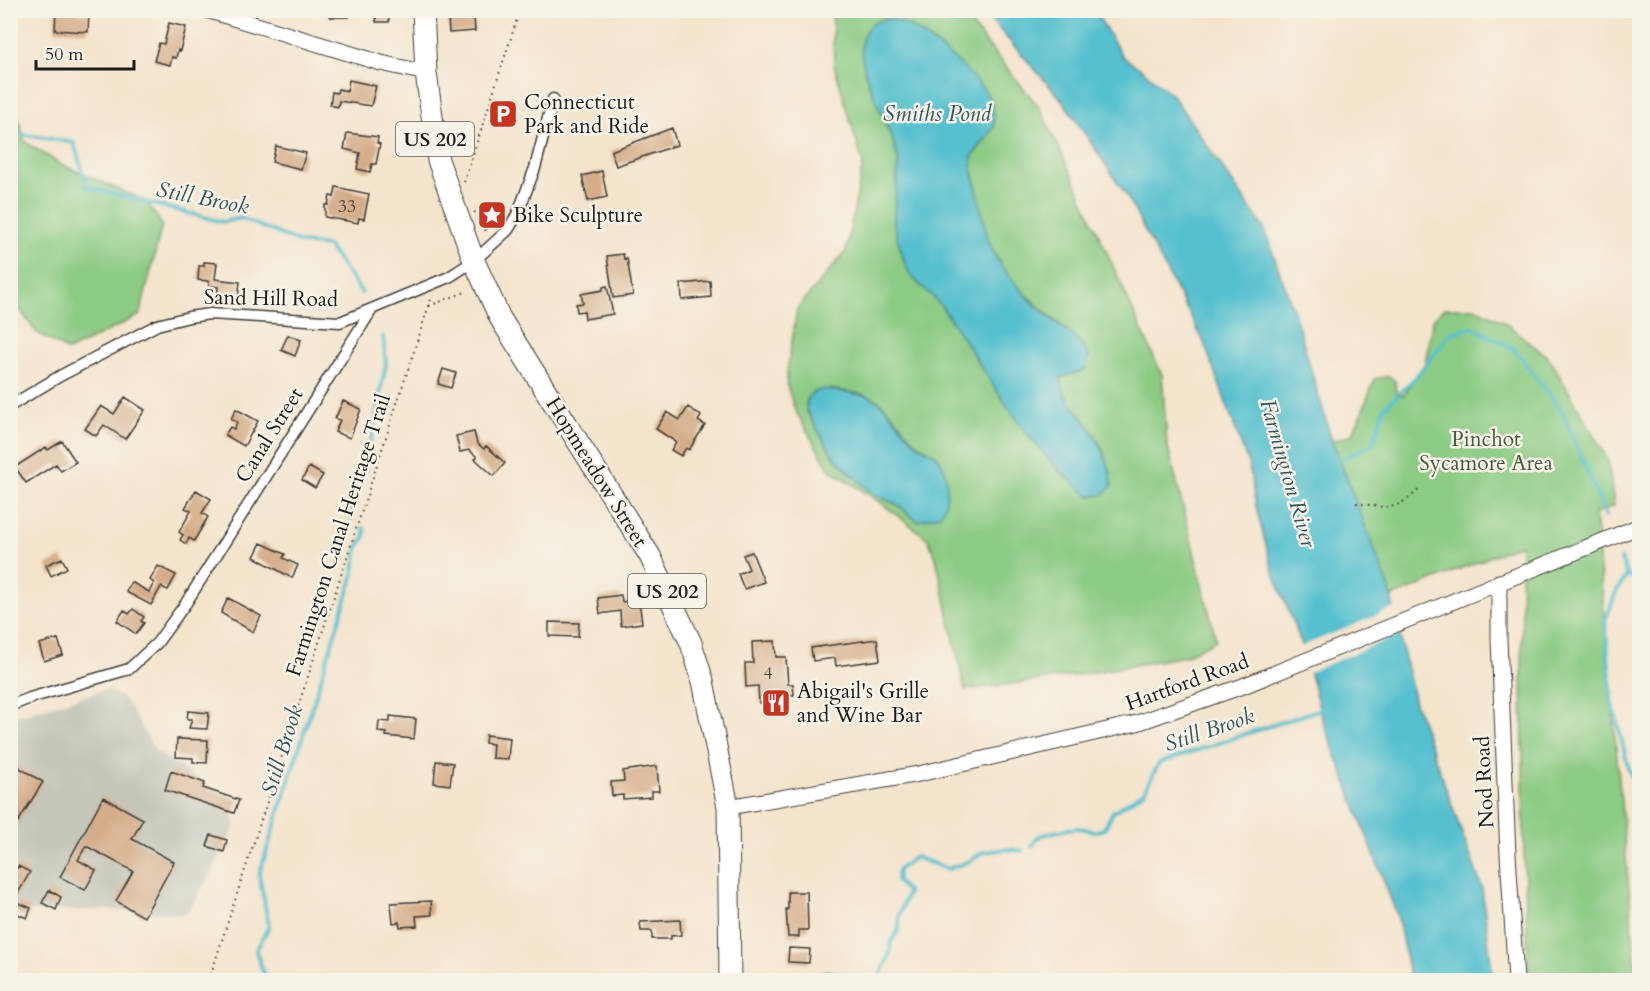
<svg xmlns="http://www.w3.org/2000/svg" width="1650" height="991" viewBox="0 0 1650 991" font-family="Cardo,serif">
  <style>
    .industrial { fill: #c4c6b9 }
    .green { fill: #8bcb83; stroke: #547450; stroke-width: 1.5; fill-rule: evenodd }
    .water { fill: #54c0ce; stroke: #386e75; stroke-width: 1.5 }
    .pier { fill: #f4e4cc }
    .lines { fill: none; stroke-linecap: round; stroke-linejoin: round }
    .stream { stroke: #54c0ce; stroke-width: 4 }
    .building { fill: #d5ae89 }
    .street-casing { stroke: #3c3a36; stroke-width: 13 }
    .secondary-casing { stroke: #3c3a36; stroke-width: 17 }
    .highway-casing { stroke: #3c3a36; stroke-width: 23 }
    .path { stroke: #3c3a36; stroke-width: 2; stroke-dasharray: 1.5 4.5; stroke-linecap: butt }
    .street { stroke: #fff; stroke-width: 10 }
    .secondary { stroke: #fff; stroke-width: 15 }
    .highway { stroke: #fff; stroke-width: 21 }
    .labels { text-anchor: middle; stroke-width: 5; stroke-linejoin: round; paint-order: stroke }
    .number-label { font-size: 18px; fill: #4a4037 }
    .shield { fill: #f7f3e8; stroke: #5e5c59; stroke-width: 1.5 }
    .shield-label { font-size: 20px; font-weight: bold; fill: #1c1c1c }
    .poi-label { font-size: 21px; fill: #1c1c1c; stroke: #f7f3e8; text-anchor: start }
    .street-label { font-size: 21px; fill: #1c1c1c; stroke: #f7f3e8 }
    .park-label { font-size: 21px; fill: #435940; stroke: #f7f3e8 }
    .water-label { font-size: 22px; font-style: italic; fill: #30555a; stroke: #f7f3e8 }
  </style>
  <rect width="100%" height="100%" fill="#f7f3e8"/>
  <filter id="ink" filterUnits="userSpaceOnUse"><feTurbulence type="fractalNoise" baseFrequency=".0167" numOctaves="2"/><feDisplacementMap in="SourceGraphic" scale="12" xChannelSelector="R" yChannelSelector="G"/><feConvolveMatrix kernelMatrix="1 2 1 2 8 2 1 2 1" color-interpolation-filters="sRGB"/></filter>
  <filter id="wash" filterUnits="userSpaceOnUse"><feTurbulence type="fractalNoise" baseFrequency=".008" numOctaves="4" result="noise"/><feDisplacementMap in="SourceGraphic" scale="24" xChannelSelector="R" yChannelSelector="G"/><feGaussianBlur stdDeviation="1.35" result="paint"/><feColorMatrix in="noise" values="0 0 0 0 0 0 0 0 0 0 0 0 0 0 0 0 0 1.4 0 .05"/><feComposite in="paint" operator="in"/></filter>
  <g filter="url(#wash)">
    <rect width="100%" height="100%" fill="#f4e4cc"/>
    <path class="industrial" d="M108,689l17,11 31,51 53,36 21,10 5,29 -25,50 -24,38 -73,-4 -79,1 -23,-6 -1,-187z"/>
    <path class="green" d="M832,11h128l79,96 32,66 91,202 5,68 49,197 -31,16 -113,20 -107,14 -29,-132 -8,-19 -48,-37 -51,-33 -35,-61 -7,-23v-13l10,-63 49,-58 17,-87 -29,-99zM864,71l130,56 -22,30v12c7,24 9,55 18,76 19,44 61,69 94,101l1,24 -24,7c1,25 23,40 35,61 7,11 11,24 15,36l-21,21 -30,-23 -34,-40 -86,-128 -29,-29 -6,-11 -11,-41 4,-63 -3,-13zM830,389c17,3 37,3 51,14 19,14 24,36 47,47l15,60 -4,5 -22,6 -19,-16 -26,-12 -38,-36 -25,-41 -3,-12 2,-6z
      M10,88l15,54 35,22 86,37 16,24 -22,90 -72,36 -32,-19 -25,-35z
      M1444,308h31l29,14 46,37 58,101 6,46 -19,7 42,467h-108l-5,-120 -3,-316 -129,53 -60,-156 21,-7 22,-55 14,-3 6,5 1,13 8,1 21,-32 8,-44z"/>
    <path class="water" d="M983,11h112l28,46 21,14 29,25 91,132 31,87 37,126 57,146 26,116 67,185 11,92h-83l-12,-62 -75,-197 -21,-76 -30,-77 -16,-61 -7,-41 -46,-126 -77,-145 -63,-94z
      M884,19c4,0 10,0 14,2 25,10 84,57 94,83 2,7 2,16 2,23l-22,30v12c7,24 10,49 17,73 7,22 28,43 43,60 18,20 45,29 57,55l-4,13 -24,7c0,20 13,28 24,44 14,18 26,42 27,65l-9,9 -13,1c-65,-48 -103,-124 -148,-189 -9,-12 -23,-21 -32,-33 -4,-6 -6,-14 -8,-21 -3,-9 -7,-20 -8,-30 -1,-22 5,-43 4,-64 -3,-34 -71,-125 -14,-140z
      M824,389l45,7c20,10 30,30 46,46 6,7 16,8 23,15 11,14 12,45 2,58l-23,6 -19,-16 -26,-12 -38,-36 -28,-47 2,-12 4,-5z"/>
    <path class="pier" d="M1397,607l6,26 -96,40 -7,-26z"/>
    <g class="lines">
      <path class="stream" d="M10,132l64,11 13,44 136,35 18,-4 60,25 27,3 34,47
        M1336,461l37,-17 11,-36 31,-30 35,-44 22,-7 42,22 48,62 44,105
        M351,519l2,-36 12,-12 21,-107 -3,-28
        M1621,559l6,17 13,2
        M1627,576l-10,14 -12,31 7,80 17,69 11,26
        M1032,846l7,-10c13,-3 27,-8 40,-8 13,1 11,6 25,1l9,-17 31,-20 15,-29 165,-55
        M266,980l-10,-29 13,-25 -10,-51 94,-298 5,-30 7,-11 -1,-8
        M800,980l5,-3 11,-1 10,-5 40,9
        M880,980c1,-14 13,-23 10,-36l9,-15v-14l9,-23 -11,-10 1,-12 17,-13 33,12 22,-8 13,-9 25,-3 14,2"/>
    </g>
    <g id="blocks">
      <path class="building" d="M56,10h22v3l11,1 -1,18 -33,-2z
        M330,10h19v7h-19z
        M377,10h12v12h-13z
        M474,16l1,15 -26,2 -1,-15z
        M169,23l17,4 -6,24 -2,-1 -2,8 -4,-1 -2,8 -16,-4 5,-18 5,1z
        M349,80l27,6 -5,20 -32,-5 -1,6 -8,-2 2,-13 5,1 1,-4 9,2z
        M672,128l5,17 -61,21 -5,-15z
        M347,133l31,4 -1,6 3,1 -4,20h-4l-2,8 -13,-3 3,-16 -16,-4z
        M276,146l30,7 -5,16 -29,-7z
        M602,171l5,26 -19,4 -6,-25z
        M336,187l33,7 -5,25 -5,-1 -1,5 -33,-6v-12h3l2,-9 4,1z
        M623,254l1,5 3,-1 6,37 -20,3 -6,-42z
        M204,262l13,1 -2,16 25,3 -2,16 -21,-2 1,-9 -9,-1v-5l-11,-1 1,-14h5z
        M710,281l1,16 -29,3 -1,-16z
        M607,286l6,28 -28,5 -1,-8 -7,1 -1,-8 7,-1 -2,-9 22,-4v-3z
        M288,335l13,5 -6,16 -14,-6z
        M443,369l13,4 -5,15 -13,-4z
        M125,397l20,13 -20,29 -21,-14 -8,11 -11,-7 16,-23 13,8z
        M343,401l18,8 -11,29 -15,-6 5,-12 -5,-1z
        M688,407l13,9 -3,5 7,4 -16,25 -3,-2 -5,8 -10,-6 5,-8 -20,-13 11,-17 13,8z
        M236,409l22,12 -14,25 -19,-11 5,-8 4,2 3,-7 -6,-3z
        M474,432l3,11 7,6 2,-3 19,17 -11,13 -19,-17 2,-2 -8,-7 -9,2 -4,-16z
        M62,441l14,21 -15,9 -5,-7 -30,19 -11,-16 31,-20 2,3z
        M309,467l14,8 -8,13 -13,-8z
        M196,490l15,9 -9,14 6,4 -14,24 -5,-3 -3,6 -6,-4 3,-5 -4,-3 12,-21 -6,-3z
        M261,543l24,11 -2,4 15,7 -6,13 -38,-21z
        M752,552l12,30 -20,7 -6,-15 11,-5 -6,-14z
        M62,558l5,10 -16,8 -5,-11z
        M158,566l18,9 -8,15 -7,-3 -10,18 -25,-13 5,-10 18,10 5,-9 -4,-3z
        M621,595l1,7 17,-2 3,23 -21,3 -1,-15 -20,3 -2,-16z
        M228,598l33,18 -8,16 -32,-19z
        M133,609l11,8 -3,4 3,2 -8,11 -19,-13 7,-11 5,4z
        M549,622l30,1 -1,14 -29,-1z
        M58,639l5,16 -19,6 -5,-17z
        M877,639l3,21 -44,6 -1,-8 -22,3 -2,-13z
        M775,641l1,16h10l2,27h5l1,11h-6v6l-29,2 -1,-17 -12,1 -1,-24h8l-1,-21z
        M188,711l21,2 -2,16 -18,-1 3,-9h-5z
        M390,716l26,3 -2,20 -28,-3 1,-3 -9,-1 1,-11 11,1z
        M486,735l24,3 -2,21 -16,-1 1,-14 -8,-1z
        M177,739l31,1 -1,23 -14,-1v-4l-17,-1z
        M436,761l17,2 -3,22 -16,-2z
        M10,762l33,20 -30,48 -3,-2z
        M657,766l2,25h-7v6l-29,2v-4l-11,1 -1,-14 13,-1 -1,-10z
        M171,771l34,12 -2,5 36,12 -5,13 -69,-23z
        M103,797l40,22 -11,20 42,23 -30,55 -28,-16 17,-30 -47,-25 -8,14 18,10 -11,20 -25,-13z
        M211,835l16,5 -3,12 -17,-6z
        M18,866l12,6 -20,35v-28z
        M49,890l12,7 -5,13 -14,-7z
        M788,892h19l1,38h-9v7h-11l-2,-28h2z
        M431,901l1,14 -16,1 1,10 -17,1 -1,-5 -6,1 -2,-20z
        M16,902l15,6 -4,10 -15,-6z
        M680,920l1,15 -10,1v3h-19v-8h-11l-1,-9z
        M789,948l21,1 -1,14 -21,-1z"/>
    </g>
  </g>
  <g filter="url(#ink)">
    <use href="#blocks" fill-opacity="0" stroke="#3c3a36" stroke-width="1.5"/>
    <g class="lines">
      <g class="street-casing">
        <path id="street" d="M10,406l50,-30 97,-51 32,-8 21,-3 130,8 109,-45 25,-16 34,-31 10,-17 17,-45 18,-69
          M10,706l20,-8 99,-29 28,-26 29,-40 185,-292"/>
      </g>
      <g class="secondary-casing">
        <path id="secondary" d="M207,10l174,53 45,10
          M1499,582v58l9,215 8,125
          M728,807l191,-33 218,-51 106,-37 397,-160"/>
      </g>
      <g class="highway-casing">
        <path id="highway" d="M423,10l3,63 12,87 36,101 26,57 150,238 41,87 12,38 25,126 2,173"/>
      </g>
      <path class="path" d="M464,182l56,-172
        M474,212l9,3 3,20
        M429,306l39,-15
        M1356,503c34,5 38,9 65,-15
        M209,980l223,-684"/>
      <use href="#street" class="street"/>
      <use href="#secondary" class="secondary"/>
      <use href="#highway" class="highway"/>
    </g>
  </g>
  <defs>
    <g id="parking-square" transform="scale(1.5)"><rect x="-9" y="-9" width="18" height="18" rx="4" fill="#c8321e" stroke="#f7f3e8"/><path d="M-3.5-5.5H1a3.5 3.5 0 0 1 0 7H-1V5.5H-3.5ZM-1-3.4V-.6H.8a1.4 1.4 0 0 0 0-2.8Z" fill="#fff"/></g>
    <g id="sight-square" transform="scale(1.5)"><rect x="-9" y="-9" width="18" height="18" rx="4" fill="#c8321e" stroke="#f7f3e8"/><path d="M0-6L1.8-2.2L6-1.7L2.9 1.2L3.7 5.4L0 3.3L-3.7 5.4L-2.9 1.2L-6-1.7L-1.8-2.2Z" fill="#fff"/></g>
    <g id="restaurant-square" transform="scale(1.5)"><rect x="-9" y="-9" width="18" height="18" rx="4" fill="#c8321e" stroke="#f7f3e8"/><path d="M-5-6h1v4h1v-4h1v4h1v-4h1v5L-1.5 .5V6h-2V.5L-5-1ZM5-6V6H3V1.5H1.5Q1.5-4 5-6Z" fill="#fff"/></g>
  </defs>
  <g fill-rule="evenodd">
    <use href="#parking-square" x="503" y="114"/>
    <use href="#sight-square" x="492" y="215"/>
    <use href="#restaurant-square" x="776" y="703"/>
  </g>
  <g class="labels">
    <g class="number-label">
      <text x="347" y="212">33</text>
      <text x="768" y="679">4</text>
    </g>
    <g class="shield">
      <rect x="396" y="122" width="78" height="34" rx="4.5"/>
      <rect x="628" y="574" width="78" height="34" rx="4.5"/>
    </g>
    <g class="shield-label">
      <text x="435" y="146">US 202</text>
      <text x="667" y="598">US 202</text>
    </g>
    <g class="poi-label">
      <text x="524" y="109">Connecticut<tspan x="524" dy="24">Park and Ride</tspan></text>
      <text x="513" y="222">Bike Sculpture</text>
      <text x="797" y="698">Abigail's Grille<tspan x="797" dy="24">and Wine Bar</tspan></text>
    </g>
    <g class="street-label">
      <text transform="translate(271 298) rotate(1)" y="7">Sand Hill Road</text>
      <text transform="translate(269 435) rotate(-58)" y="7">Canal Street</text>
      <text transform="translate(597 472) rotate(58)" y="7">Hopmeadow Street</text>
      <text transform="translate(338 535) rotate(-72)" y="7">Farmington Canal Heritage Trail</text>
      <text transform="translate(1187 682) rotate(-20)" y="7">Hartford Road</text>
      <text transform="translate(1484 782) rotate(-93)" y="7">Nod Road</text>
    </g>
    <g class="park-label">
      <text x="1486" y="446">Pinchot<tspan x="1486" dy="24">Sycamore Area</tspan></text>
    </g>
    <g class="water-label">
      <text x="937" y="121">Smiths Pond</text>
      <text transform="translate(203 197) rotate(11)" y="8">Still Brook</text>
      <text transform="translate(1289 473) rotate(74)" y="8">Farmington River</text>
      <text transform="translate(1209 729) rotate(-19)" y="8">Still Brook</text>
      <text transform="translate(281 750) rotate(-73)" y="8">Still Brook</text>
    </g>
  </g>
  <rect width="1650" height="991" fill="none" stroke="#f7f3e8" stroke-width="36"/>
  <path d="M36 60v9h98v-9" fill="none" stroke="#1c1c1c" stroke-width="3"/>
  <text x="45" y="60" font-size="18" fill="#1c1c1c" stroke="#f7f3e8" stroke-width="4.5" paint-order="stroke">50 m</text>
</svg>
